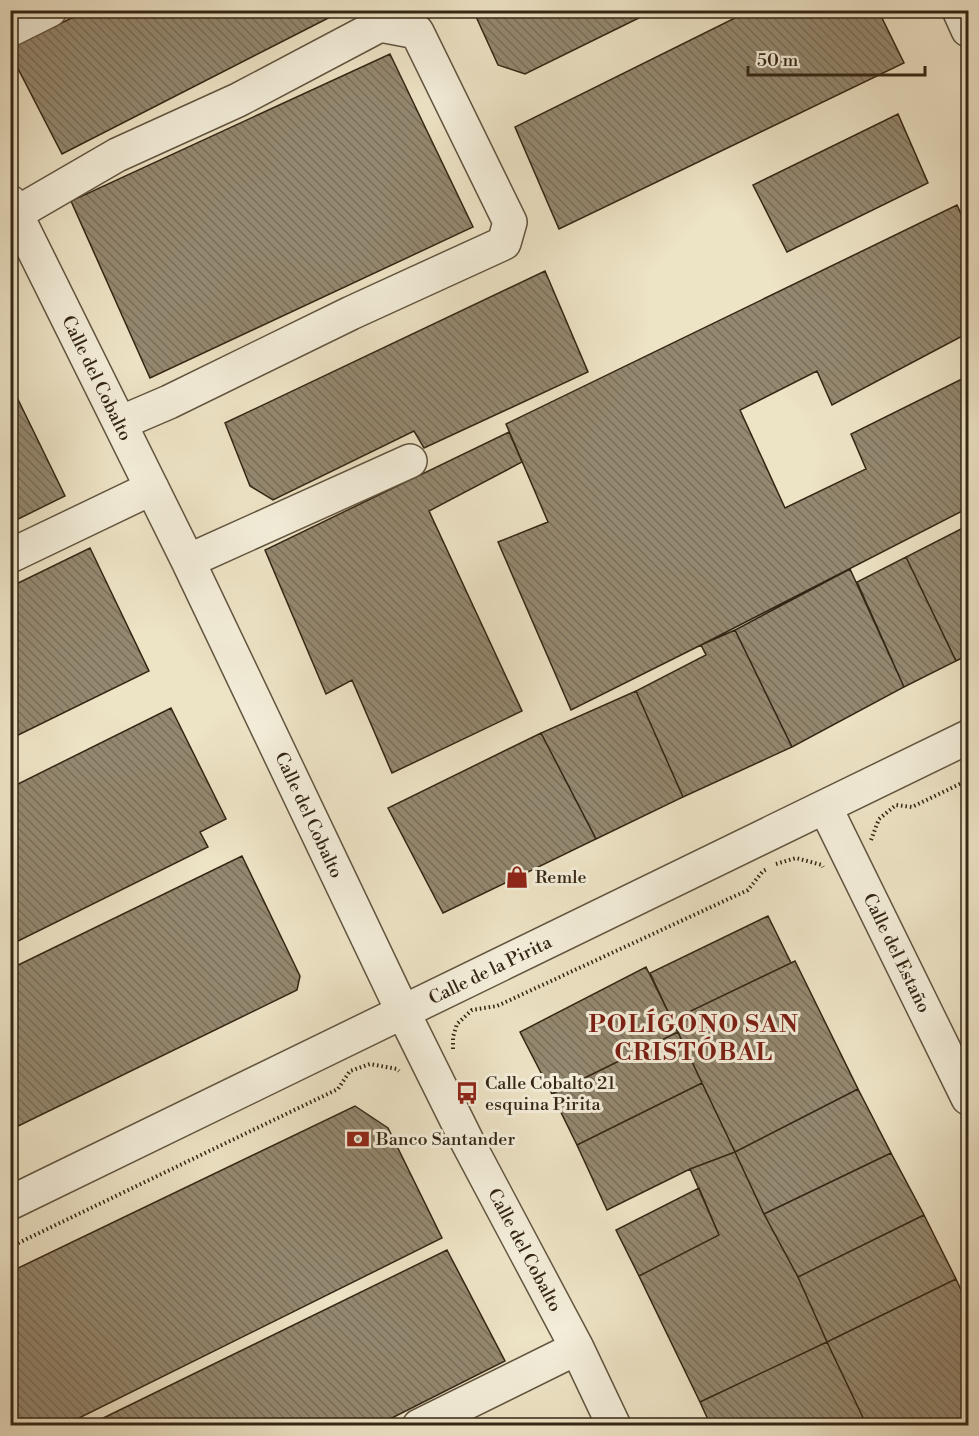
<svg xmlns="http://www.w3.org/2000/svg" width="979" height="1436" viewBox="0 0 979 1436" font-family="'Libre Bodoni',serif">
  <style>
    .building { fill: url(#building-back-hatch); stroke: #342614; stroke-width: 1.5 }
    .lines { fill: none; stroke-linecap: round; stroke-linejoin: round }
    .minor-casing { stroke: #625540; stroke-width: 36 }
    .path { stroke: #342614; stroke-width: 4; stroke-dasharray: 1.5 3; stroke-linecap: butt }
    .minor { stroke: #f3edd9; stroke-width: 33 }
    .labels { text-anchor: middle; stroke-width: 6; stroke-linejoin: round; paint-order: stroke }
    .street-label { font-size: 18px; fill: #342614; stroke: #f3edd9 }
    .poi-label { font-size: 18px; fill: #342614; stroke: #f3edd9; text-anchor: start }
    .district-label { font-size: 24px; font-weight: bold; letter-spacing: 1.5px; fill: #7a1f14; stroke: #f3edd9 }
  </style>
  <defs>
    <pattern id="building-back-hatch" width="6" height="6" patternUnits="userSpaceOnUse" patternTransform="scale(1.5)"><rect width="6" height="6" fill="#948870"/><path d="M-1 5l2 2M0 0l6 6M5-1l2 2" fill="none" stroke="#7a6f5b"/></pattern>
  </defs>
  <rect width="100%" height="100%" fill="#ede3c5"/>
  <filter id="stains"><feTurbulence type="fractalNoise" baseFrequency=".00333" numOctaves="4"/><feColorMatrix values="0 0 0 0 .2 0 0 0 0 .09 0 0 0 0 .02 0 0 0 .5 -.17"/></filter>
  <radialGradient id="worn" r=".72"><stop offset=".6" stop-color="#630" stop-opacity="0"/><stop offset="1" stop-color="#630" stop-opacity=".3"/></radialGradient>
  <path class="building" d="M88,10h256l-282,144 -52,-101v-5z
    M473,10h182l-130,64 -27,-9z
    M751,10h127l26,53 -345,166 -44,-102z
    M390,54l83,173 -323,151 -79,-177z
    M898,114l30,69 -141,69 -34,-67z
    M957,205l11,24v104l-136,72 -15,-34 -77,39 45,98 81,-39 -15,-35 117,-58v132l-267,137 -130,65 -73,-168 50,-20 -42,-98z
    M545,271l43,101 -164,76 -10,-17 -141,69 -23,-14 -25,-63z
    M10,383l55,113 -55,27z
    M509,432l13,30 -93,49 93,200 -130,62 -40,-93 -26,14 -61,-144z
    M963,528l5,9v118l-12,6 -50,-104z
    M90,548l59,123 -139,68v-152z
    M906,557l50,104 -52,26 -47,-105z
    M850,569l54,118 -112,60 -57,-117z
    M735,630l57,117 -109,50 -47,-106 70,-36 -5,-10z
    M636,691l47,106 -87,42 -55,-106z
    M171,708l55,111 -26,13 8,15 -198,98v-157z
    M541,733l55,106 -153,74 -55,-105z
    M242,856l58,120 -3,14 -287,140v-161z
    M768,916l23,47 -119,57 -22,-47z
    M795,961l63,128 -123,63 -63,-132z
    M646,967l32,65 -126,62 -32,-62z
    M678,1032l24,51 -125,62 -25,-51z
    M702,1083l33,69 -45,17 -83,41 -30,-65z
    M858,1089l33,64 -127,61 -29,-62z
    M355,1106l33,22 54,110 -379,188h-53v-154z
    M735,1152l29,62 34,63 29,65 -127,60 -61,-126 80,-41 -29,-66z
    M891,1153l33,62 -126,62 -34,-63z
    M699,1188l20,47 -80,41 -23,-46z
    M924,1215l32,64 -129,63 -29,-65z
    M447,1250l58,111 -129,65h-289z
    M956,1279l12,26v121h-101l-40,-84z
    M827,1342l40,84h-156l-11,-24z"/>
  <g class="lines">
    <g class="minor-casing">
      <path id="minor" d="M959,10l9,20
        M10,30l40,-20
        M10,202l178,359 215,451 65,131 109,205 37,78
        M10,217l107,-62 121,-55 142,-75 37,7 93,190 -6,21 -153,70 -182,89 -49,21
        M10,556l142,-68
        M188,561l222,-100
        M825,807l143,291
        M10,1203l958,-466
        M419,1426l158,-78"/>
    </g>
    <path class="path" d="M871,840l8,-21 17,-14 16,2 56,-27
      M776,864l20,-6 26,7 1,2
      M453,1049v-12l4,-13 15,-14 25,-4 251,-116 15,-19 4,-2
      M10,1247l328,-158 12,-18 20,-7 27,5 2,2"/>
    <use href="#minor" class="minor"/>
  </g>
  <defs>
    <g id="shop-bare" transform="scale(1.8)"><path d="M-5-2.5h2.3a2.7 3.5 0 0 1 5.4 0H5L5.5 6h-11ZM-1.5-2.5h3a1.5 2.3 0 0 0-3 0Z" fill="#8f2418" stroke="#f3edd9" stroke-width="2.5" paint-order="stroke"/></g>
    <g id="bus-bare" transform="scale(1.8)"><path d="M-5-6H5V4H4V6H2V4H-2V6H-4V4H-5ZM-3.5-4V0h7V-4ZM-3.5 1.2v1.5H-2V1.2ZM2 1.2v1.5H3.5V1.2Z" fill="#8f2418" stroke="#f3edd9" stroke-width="2.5" paint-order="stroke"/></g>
    <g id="bank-bare" transform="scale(1.8)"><path d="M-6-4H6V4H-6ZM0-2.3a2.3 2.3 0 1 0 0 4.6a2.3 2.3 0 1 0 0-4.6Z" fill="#8f2418" stroke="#f3edd9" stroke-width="2.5" paint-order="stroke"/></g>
  </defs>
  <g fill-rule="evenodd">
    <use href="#shop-bare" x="517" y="877"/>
    <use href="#bus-bare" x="467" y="1093"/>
    <use href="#bank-bare" x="358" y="1139"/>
  </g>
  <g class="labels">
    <g class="street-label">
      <text transform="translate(97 378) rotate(64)" y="6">Calle del Cobalto</text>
      <text transform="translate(309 815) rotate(65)" y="6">Calle del Cobalto</text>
      <text transform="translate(897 953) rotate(64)" y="6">Calle del Estaño</text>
      <text transform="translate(490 970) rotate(-26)" y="6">Calle de la Pirita</text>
      <text transform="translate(525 1250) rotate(62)" y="6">Calle del Cobalto</text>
    </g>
    <g class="poi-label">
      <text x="535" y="883">Remle</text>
      <text x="485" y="1089">Calle Cobalto 21<tspan x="485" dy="21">esquina Pirita</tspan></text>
      <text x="376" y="1145">Banco Santander</text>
    </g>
    <g class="district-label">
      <text x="694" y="1032">POLÍGONO SAN<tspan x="694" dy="28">CRISTÓBAL</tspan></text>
    </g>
  </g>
  <rect width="979" height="1436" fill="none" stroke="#ede3c5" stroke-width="36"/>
  <rect x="12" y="12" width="955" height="1412" fill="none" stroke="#342614" stroke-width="3"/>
  <rect x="18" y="18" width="943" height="1400" fill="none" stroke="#342614" stroke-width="1.5"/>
  <path d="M748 66v9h177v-9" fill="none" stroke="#342614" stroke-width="3"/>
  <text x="757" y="66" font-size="18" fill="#342614" stroke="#f3edd9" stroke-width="4.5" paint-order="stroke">50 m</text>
  <rect width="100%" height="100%" filter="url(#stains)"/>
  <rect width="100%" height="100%" fill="url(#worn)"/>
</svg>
